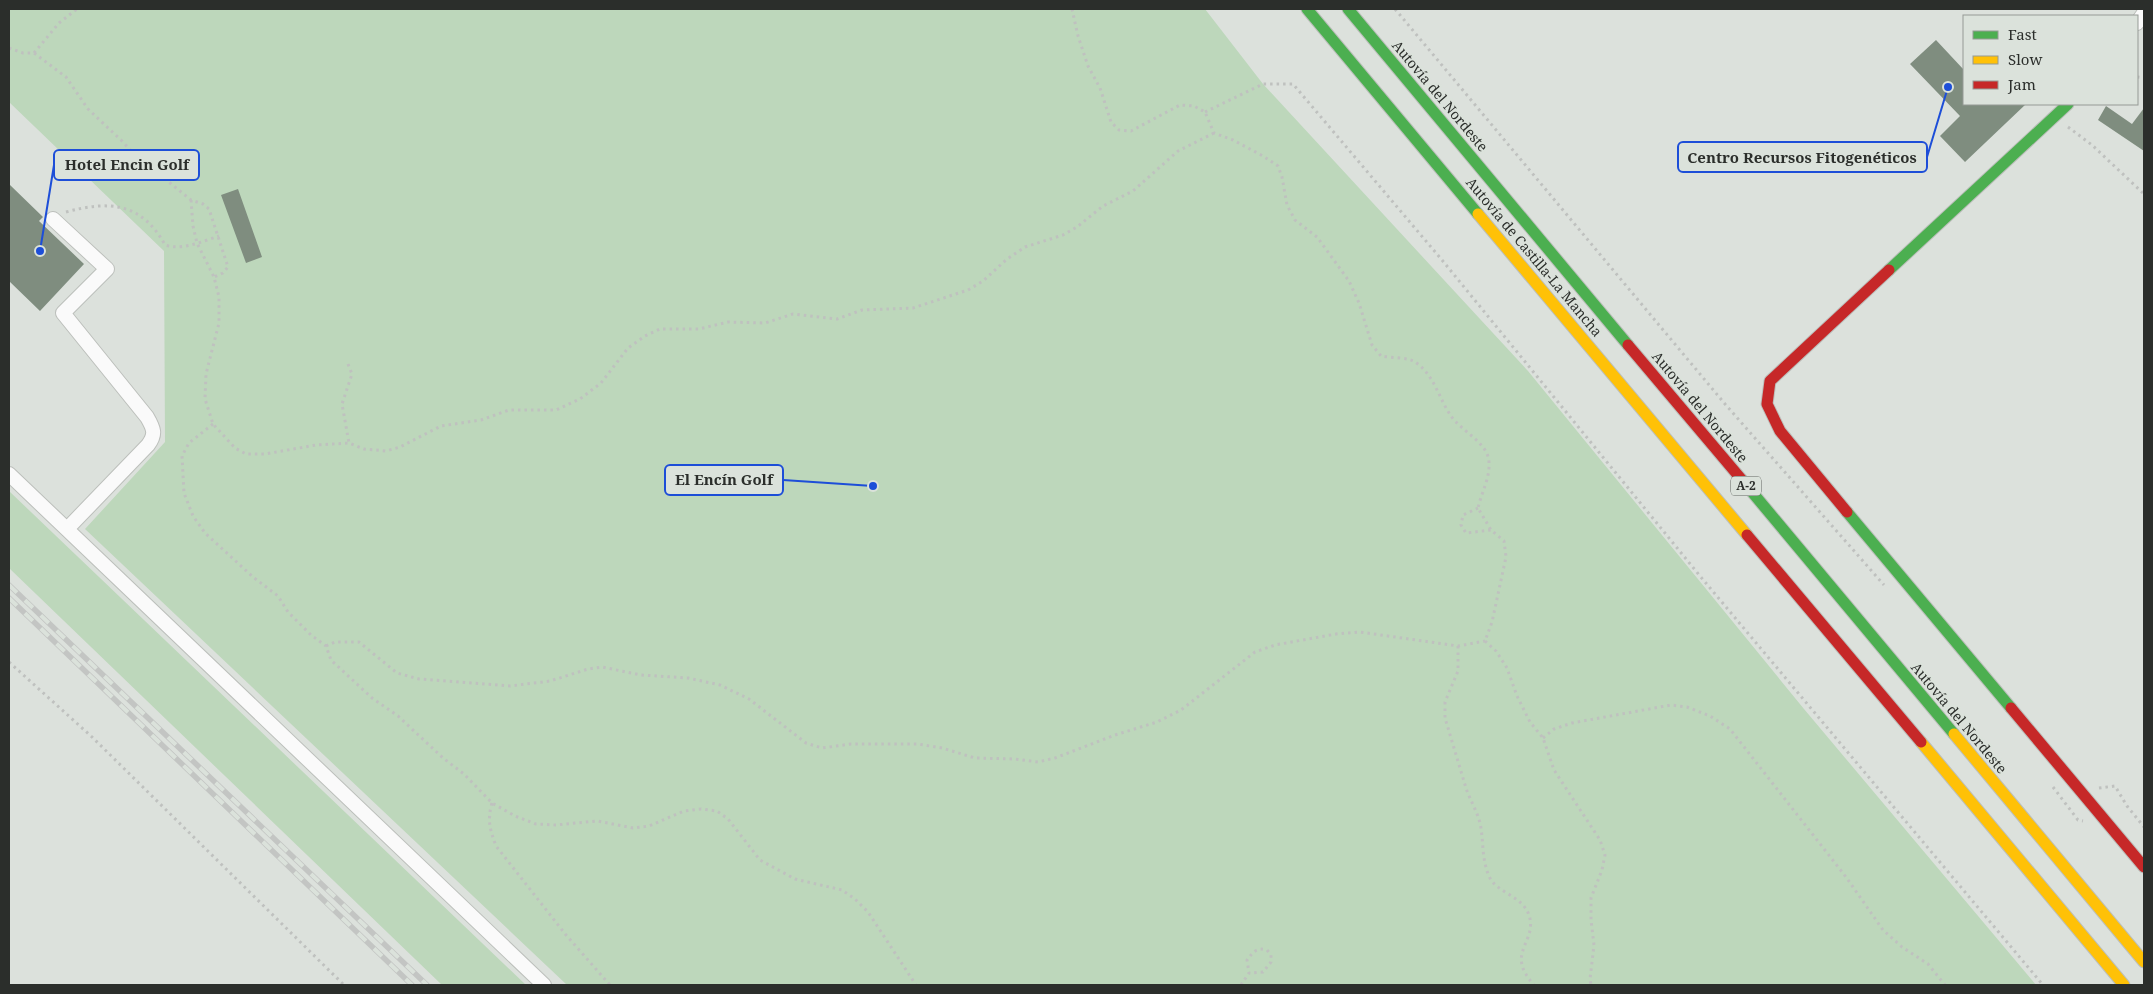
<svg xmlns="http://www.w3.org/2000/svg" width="2153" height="994" viewBox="0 0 2153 994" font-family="'Noto Serif',serif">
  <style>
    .green { fill: #bdd7bb }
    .building { fill: #7f8d7f }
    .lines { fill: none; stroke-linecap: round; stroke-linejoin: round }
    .street-casing { stroke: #bcbfbb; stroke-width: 16 }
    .fast-casing { stroke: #bcbfbb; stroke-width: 13 }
    .slow-casing { stroke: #bcbfbb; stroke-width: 13 }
    .jam-casing { stroke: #bcbfbb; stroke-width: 13 }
    .path { stroke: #bfc1bf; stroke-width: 3; stroke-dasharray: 2.5 4; stroke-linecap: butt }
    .street { stroke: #fafafa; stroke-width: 14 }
    .fast { stroke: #4caf50; stroke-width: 11 }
    .slow { stroke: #ffc107; stroke-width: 11 }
    .jam { stroke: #c62828; stroke-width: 11 }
    .rail-casing { stroke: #c3c5c3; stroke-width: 5.5 }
    .rail { stroke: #dbe2db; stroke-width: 4; stroke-dasharray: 11; stroke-linecap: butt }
    .labels { text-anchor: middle; stroke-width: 5; stroke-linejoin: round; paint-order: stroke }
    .shield { fill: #dbe2db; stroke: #606460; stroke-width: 1 }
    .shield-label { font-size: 12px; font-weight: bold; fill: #2b2e2b }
    .street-label { font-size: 14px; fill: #2b2e2b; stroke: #dbe2db }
    .leader { fill: none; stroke: #1d4ed8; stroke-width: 2 }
    .callout-dot { fill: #1d4ed8; stroke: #dbe2db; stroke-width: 2 }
    .callout { fill: #dbe2db; stroke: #1d4ed8; stroke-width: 2 }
    .callout-label { font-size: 15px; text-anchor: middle; font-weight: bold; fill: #2b2e2b }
  </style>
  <rect width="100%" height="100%" fill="#dce1dc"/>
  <path class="green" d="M9,9h1196l58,75 265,287 276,338 232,276h-1469l-482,-456 80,-87 -1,-191 -155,-149z
    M9,491l517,494h-84l-433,-417z"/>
  <path class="building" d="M1936,40l28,30v34h62l-61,58 -25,-26 20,-20 -50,-52z
    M2106,106l26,18 12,-16v43l-46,-31z
    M9,184l34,33 -4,4 45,43 -44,47 -31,-30z
    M238,189l24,68 -16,6 -25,-68z"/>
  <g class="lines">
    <g class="street-casing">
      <path id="street" d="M2137,23l7,-10
        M53,219l54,50 -44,44 84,104c7,12 9,17 1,28l-81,84
        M9,474l535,511"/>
    </g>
    <g class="fast-casing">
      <path id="fast" d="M1307,9l171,205
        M1348,9l280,336
        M1889,270l179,-166
        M1742,480l212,254
        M1847,512l164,196"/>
    </g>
    <g class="slow-casing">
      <path id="slow" d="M1478,214l269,321
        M1954,734l190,228
        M1921,742l203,243"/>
    </g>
    <g class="jam-casing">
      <path id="jam" d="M1628,345l114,135
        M1847,512l-67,-81 -13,-27 3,-23 119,-111
        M1747,535l174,207
        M2011,708l133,159"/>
    </g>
    <path class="path" d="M1072,9l6,27 10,30 12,22 11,34 8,8 12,1 49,-26 14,1 11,6 9,21 19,7 30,16 15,10 4,11 5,28 8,15 22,17 32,44 10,22 13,42 9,11c10,2 27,1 34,6 19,12 24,37 36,54 11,16 38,27 38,47 1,15 -8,31 -11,45l13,22 13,11 2,16 -14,65 -7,19
      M1395,9l330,395 159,181
      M9,48l14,5h11l32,24 22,32 34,32 11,12 58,47 12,4 6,5 19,58 -5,6 -9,4
      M34,53l25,-30 18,-14
      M2137,77l7,1
      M1205,112l58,-28h30l149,176 258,316 343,409
      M2068,127l24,18 52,49
      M191,200l2,26 4,17 17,34 5,20v26l-13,51 -1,25 8,25 22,24 11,6h19l51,-9 33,-2 15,6 22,2 14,-4 41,-21 40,-6 28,-10h47l24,-11 21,-16 27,-35 17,-12 15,-7h39l29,-7 37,1 28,-9 44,5 25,-9 51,-2 55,-18 15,-9 24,-22 18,-12 38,-12 14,-8 26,-21 30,-15 45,-40 36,-18
      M66,212c44,-12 76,-9 99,33 17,6 38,-4 54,-9
      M348,364l4,10 -10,30 7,39
      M213,424l-24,19 -7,13 2,37 9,23 12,17 48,44 25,19 10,16 23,23 15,11 5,14 41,38 26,18 45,42 21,16 28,29 23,13 21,8 20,1 41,-4 36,7 16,-2 35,-15 17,-2 16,2 11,8 32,41 35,19 47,11 13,9 13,13 48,73
      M1478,508l-15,7 -2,10 5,8 25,-3
      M1485,641l11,10 11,17 10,28 13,26 13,16 11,32 46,70 5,15 -3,15 -11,28v22l3,25 -4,34 1,6
      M326,646l9,-4h24l38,31 22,6 91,7 40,-5 38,-12 14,-2 39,8 47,3 32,7 29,14 57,44 16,5 29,-4h67l24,4 33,10 40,1 23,3 17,-4 60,-23 42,-13 24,-12 74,-58 20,-7 61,-11 24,-2 98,14 27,-5
      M1458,646v25l-13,31v16c7,23 14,47 21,70 4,12 11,23 14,35 4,18 1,34 9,53 7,17 33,19 40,39 9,28 -25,37 5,70
      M9,662l83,75 252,248
      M1543,738l11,-9 18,-6 99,-18 16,2 23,9 20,13 116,148 37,53 19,17 26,17 17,21
      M2053,787l25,33 5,1
      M2099,788l16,-2 12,20 17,21
      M492,803c-5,17 -2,27 4,43l70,89 44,50
      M1241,985l8,-12 -2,-13c6,-8 10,-13 20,-10l4,5v7l-8,10 -14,1"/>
    <use href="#street" class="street"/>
    <use href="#fast" class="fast"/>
    <use href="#slow" class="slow"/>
    <use href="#jam" class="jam"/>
    <g class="rail-casing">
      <path id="rail" d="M9,585l418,400
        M9,598l403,387"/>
    </g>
    <use href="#rail" class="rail"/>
  </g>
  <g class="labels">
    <rect class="shield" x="1731" y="476.5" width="30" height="19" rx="4"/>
    <g class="shield-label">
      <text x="1746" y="490">A-2</text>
    </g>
    <g class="street-label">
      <text transform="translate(1440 96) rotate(50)" y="5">Autovía del Nordeste</text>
      <text transform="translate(1534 257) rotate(50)" y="5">Autovía de Castilla-La Mancha</text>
      <text transform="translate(1700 407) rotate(50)" y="5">Autovía del Nordeste</text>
      <text transform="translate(1959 718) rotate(50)" y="5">Autovía del Nordeste</text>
    </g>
  </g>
  <path class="leader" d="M1948 87L1927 157M40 251L54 165M873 486L783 480"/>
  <g class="callout-dot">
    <circle cx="1948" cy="87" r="5"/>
    <circle cx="40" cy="251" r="5"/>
    <circle cx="873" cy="486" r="5"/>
  </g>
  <g class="callout">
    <rect x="1678" y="142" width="249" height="30" rx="5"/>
    <rect x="54" y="150" width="145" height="30" rx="5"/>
    <rect x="665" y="465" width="118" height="30" rx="5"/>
  </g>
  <g class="callout-label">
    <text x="1802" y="163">Centro Recursos Fitogenéticos</text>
    <text x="127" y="170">Hotel Encin Golf</text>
    <text x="724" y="485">El Encín Golf</text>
  </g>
  <rect width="2153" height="994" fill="none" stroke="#2b2e2b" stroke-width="20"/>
  <rect x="1963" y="15" width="175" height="90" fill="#dbe2db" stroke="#959a95"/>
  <rect x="1973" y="31" width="25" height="8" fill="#4caf50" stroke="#959a95"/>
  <text x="2008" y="40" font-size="15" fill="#2b2e2b">Fast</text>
  <rect x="1973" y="56" width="25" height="8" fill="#ffc107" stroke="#959a95"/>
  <text x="2008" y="65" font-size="15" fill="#2b2e2b">Slow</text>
  <rect x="1973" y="81" width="25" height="8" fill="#c62828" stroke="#959a95"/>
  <text x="2008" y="90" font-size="15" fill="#2b2e2b">Jam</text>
</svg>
